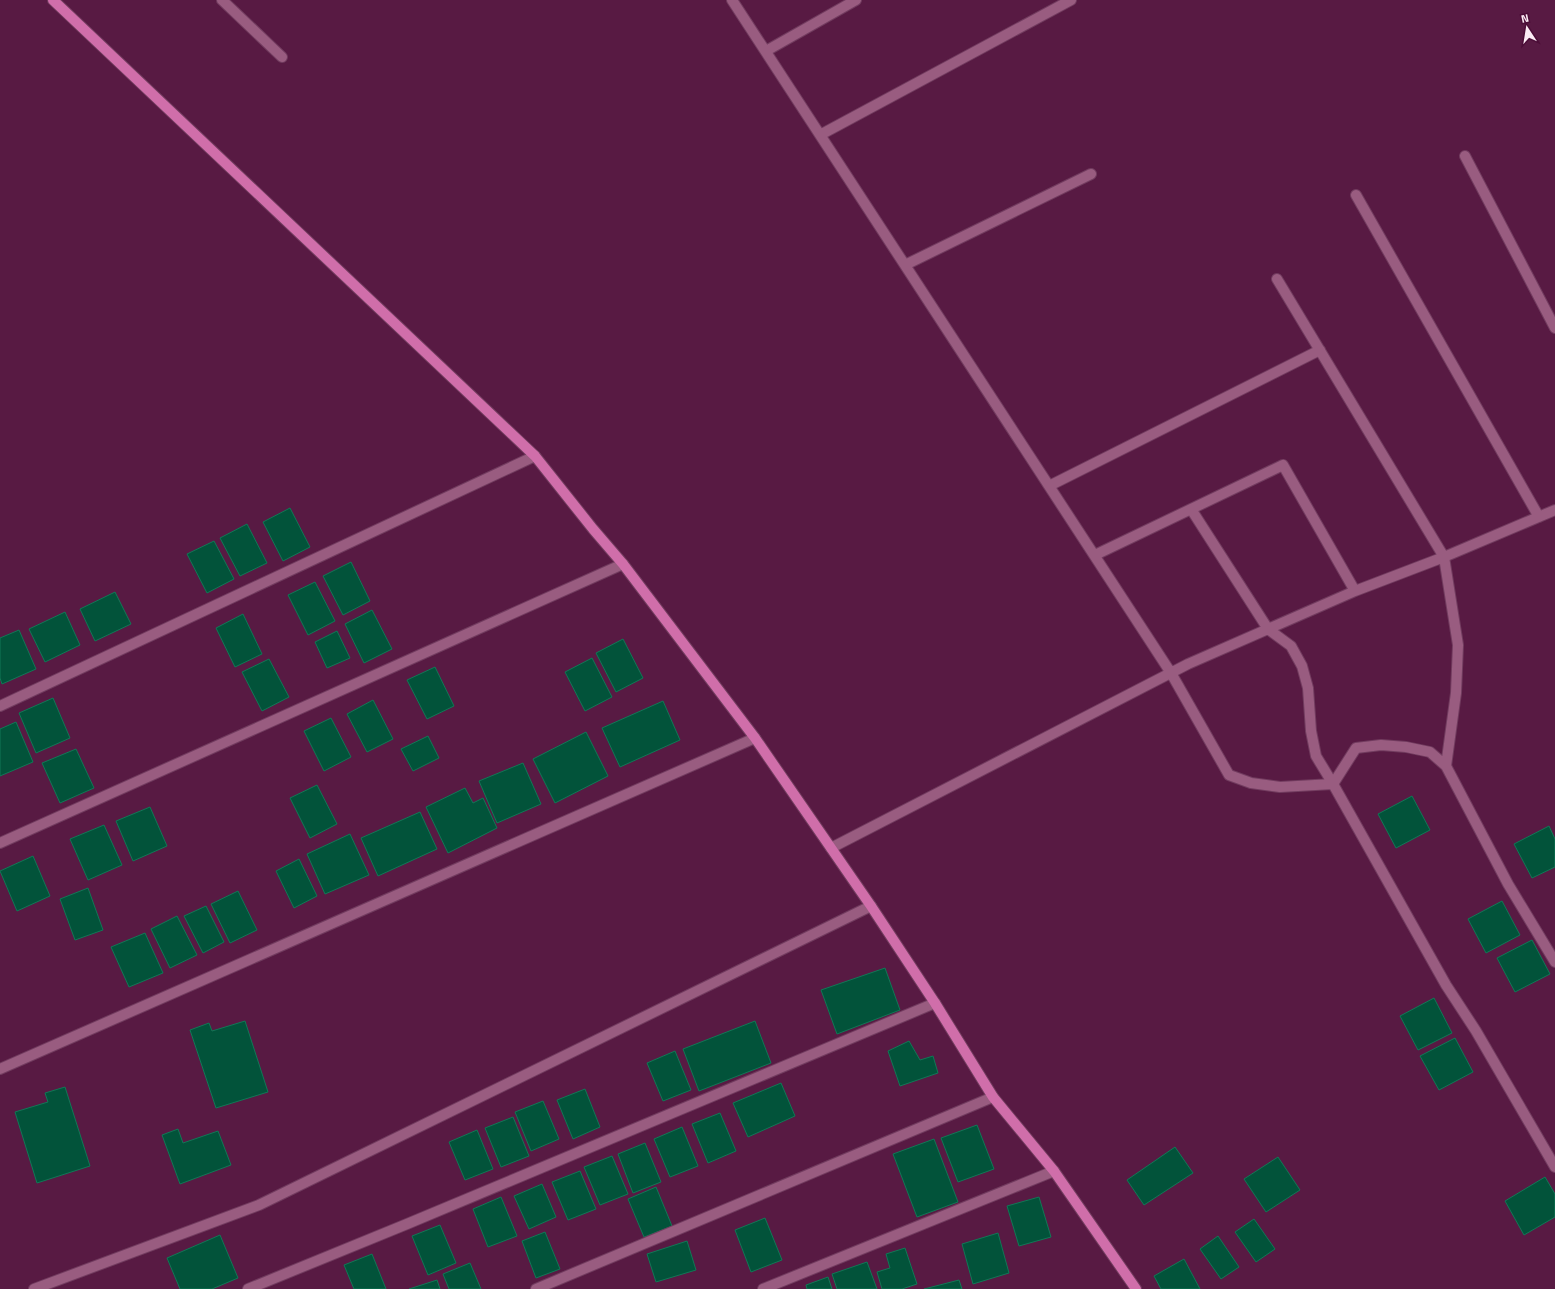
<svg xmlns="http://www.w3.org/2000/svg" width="1555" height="1289" viewBox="0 0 1555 1289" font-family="'Titillium Web',sans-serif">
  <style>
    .building { fill: #02533a; stroke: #117856 }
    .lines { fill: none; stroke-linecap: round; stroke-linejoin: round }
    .street-casing { stroke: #723c5f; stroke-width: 12 }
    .secondary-casing { stroke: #723c5f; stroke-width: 12 }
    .street { stroke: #995c80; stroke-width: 10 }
    .secondary { stroke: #d06eaa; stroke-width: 10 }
  </style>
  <rect width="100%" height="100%" fill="#581a43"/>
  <path class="building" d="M290,508l20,39 -27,14 -20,-39z
    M247,524l20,39 -27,13 -20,-38z
    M214,541l20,38 -27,14 -20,-39z
    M351,562l19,39 -27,14 -20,-39z
    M315,582l20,39 -27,14 -20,-40z
    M115,592l16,32 -36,17 -15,-32z
    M372,610l20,39 -28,14 -19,-39z
    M65,612l15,33 -35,17 -16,-33z
    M243,614l19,40 -27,13 -19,-39z
    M19,630l17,39 -34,15 -2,-6v-40z
    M337,631l13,27 -23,10 -12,-26z
    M623,639l20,39 -27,14 -20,-39z
    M592,658l20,39 -27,14 -20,-39z
    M269,659l20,38 -27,14 -20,-39z
    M435,667l19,39 -27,13 -20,-39z
    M53,698l17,40 -34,15 -17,-40z
    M373,700l20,39 -26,13 -20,-38z
    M663,701l17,39 -60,27 -18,-39z
    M331,718l20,39 -27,14 -20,-40z
    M16,722l17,40 -33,14v-47z
    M586,732l22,44 -53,27 -22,-44z
    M428,736l11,22 -26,13 -12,-22z
    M76,749l18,39 -34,15 -18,-40z
    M523,763l18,41 -44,19 -18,-42z
    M317,785l20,39 -27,14 -20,-40z
    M465,788l8,15 10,-5 14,30 -49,25 -22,-46z
    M1412,796l18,34 -34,18 -18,-34z
    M150,807l17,39 -34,15 -17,-40z
    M420,812l17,37 -59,27 -17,-38z
    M104,825l18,40 -34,15 -18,-41z
    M1549,826l6,13v28l-23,11 -18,-34z
    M350,834l19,41 -44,19 -18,-40z
    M33,856l17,40 -33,15 -17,-40z
    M299,859l18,37 -23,12 -18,-37z
    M88,888l15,42 -28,10 -15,-41z
    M238,891l19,39 -27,13 -19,-39z
    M1502,901l18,34 -34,18 -18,-34z
    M206,906l18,36 -21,11 -19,-37z
    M177,916l20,39 -27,13 -19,-39z
    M145,933l18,40 -34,14 -18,-40z
    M1532,940l18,34 -35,18 -18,-34z
    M885,968l15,42 -63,24 -16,-44z
    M1434,998l18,35 -34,17 -18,-34z
    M245,1021l23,71 -52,16 -26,-78 19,-7 3,8z
    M755,1021l16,42 -72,28 -16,-42z
    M1455,1038l18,34 -34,18 -19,-34z
    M909,1041l11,19 13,-4 5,17 -38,13 -12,-35z
    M675,1051l16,39 -28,11 -16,-38z
    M781,1083l14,33 -47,21 -15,-34z
    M65,1087l25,79 -53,17 -22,-71 33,-10 -3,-9z
    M585,1089l15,38 -27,12 -16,-39z
    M543,1101l16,38 -28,12 -16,-39z
    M720,1113l16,38 -28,12 -16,-39z
    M513,1117l16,39 -28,11 -16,-39z
    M977,1125l17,44 -36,13 -17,-44z
    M682,1127l16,39 -28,11 -16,-38z
    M178,1129l5,14 35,-12 13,34 -51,19 -18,-49z
    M477,1130l16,39 -28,11 -16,-38z
    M934,1139l24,63 -41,15 -24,-63z
    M645,1143l16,39 -28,11 -15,-39z
    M1175,1147l18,26 -49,32 -17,-25z
    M612,1156l16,38 -28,11 -16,-38z
    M1278,1157l22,33 -34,22 -22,-33z
    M580,1171l16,38 -28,11 -16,-38z
    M1545,1177l10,17v23l-31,18 -19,-34z
    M542,1184l14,33 -27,12 -15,-33z
    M656,1187l16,39 -28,11 -16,-38z
    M501,1197l16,39 -29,11 -15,-38z
    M1039,1197l12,40 -32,9 -12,-40z
    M765,1218l17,42 -31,12 -16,-42z
    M1254,1219l21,30 -19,13 -21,-30z
    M440,1225l16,38 -28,12 -16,-39z
    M545,1232l15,37 -24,9 -14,-37z
    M998,1233l11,40 -36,11 -11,-40z
    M220,1235l18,43 -26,11h-32l-13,-31z
    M1218,1236l21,31 -18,12 -21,-30z
    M687,1241l9,29 -40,12 -9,-28z
    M905,1248l12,36 -15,5h-20l-5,-17 13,-4 -4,-14z
    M372,1254l14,35h-32l-10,-24z
    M1184,1259l16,30h-39l-7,-13z
    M867,1262l10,27h-40l-5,-15z
    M470,1263l11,26h-32l-6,-15z
    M828,1277l4,12h-25l-1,-4z
    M437,1280l3,9h-31z
    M959,1280l3,9h-38z"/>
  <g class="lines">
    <g class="street-casing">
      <path id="street" d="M222,0l60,57
        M732,0l439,673 58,102 22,8 29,4 53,-3 23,-36 25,-3 25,2 24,5 16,14 62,118 47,78
        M766,51l90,-51
        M820,135l251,-135
        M1465,156l90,172
        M1356,195l183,322
        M905,265l186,-91
        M1277,279l167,278 14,88 -2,48 -10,73
        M1049,486l271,-136
        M1191,509l77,120 23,17 11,20 6,22 3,43 5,25 17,28 113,201 30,46 79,136
        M1095,555l188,-90 72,126
        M0,706l535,-250
        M0,843l623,-279
        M831,848l357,-184 167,-73 89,-34 111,-47
        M0,1069l755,-331
        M34,1289l225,-84 612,-299
        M248,1289l159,-65 528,-221
        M536,1289l457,-192
        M763,1289l291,-118"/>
    </g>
    <g class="secondary-casing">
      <path id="secondary" d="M53,0l482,456 58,73 30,35 132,174 116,168 64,97 58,94 61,74 82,118"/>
    </g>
    <use href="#street" class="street"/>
    <use href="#secondary" class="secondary"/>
  </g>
  <g transform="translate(1527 28) rotate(348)" stroke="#4c0e38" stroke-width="3" paint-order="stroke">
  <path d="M0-3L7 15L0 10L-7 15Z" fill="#fcecf5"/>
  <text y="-6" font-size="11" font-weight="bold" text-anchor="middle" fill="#fcecf5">N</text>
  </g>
</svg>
